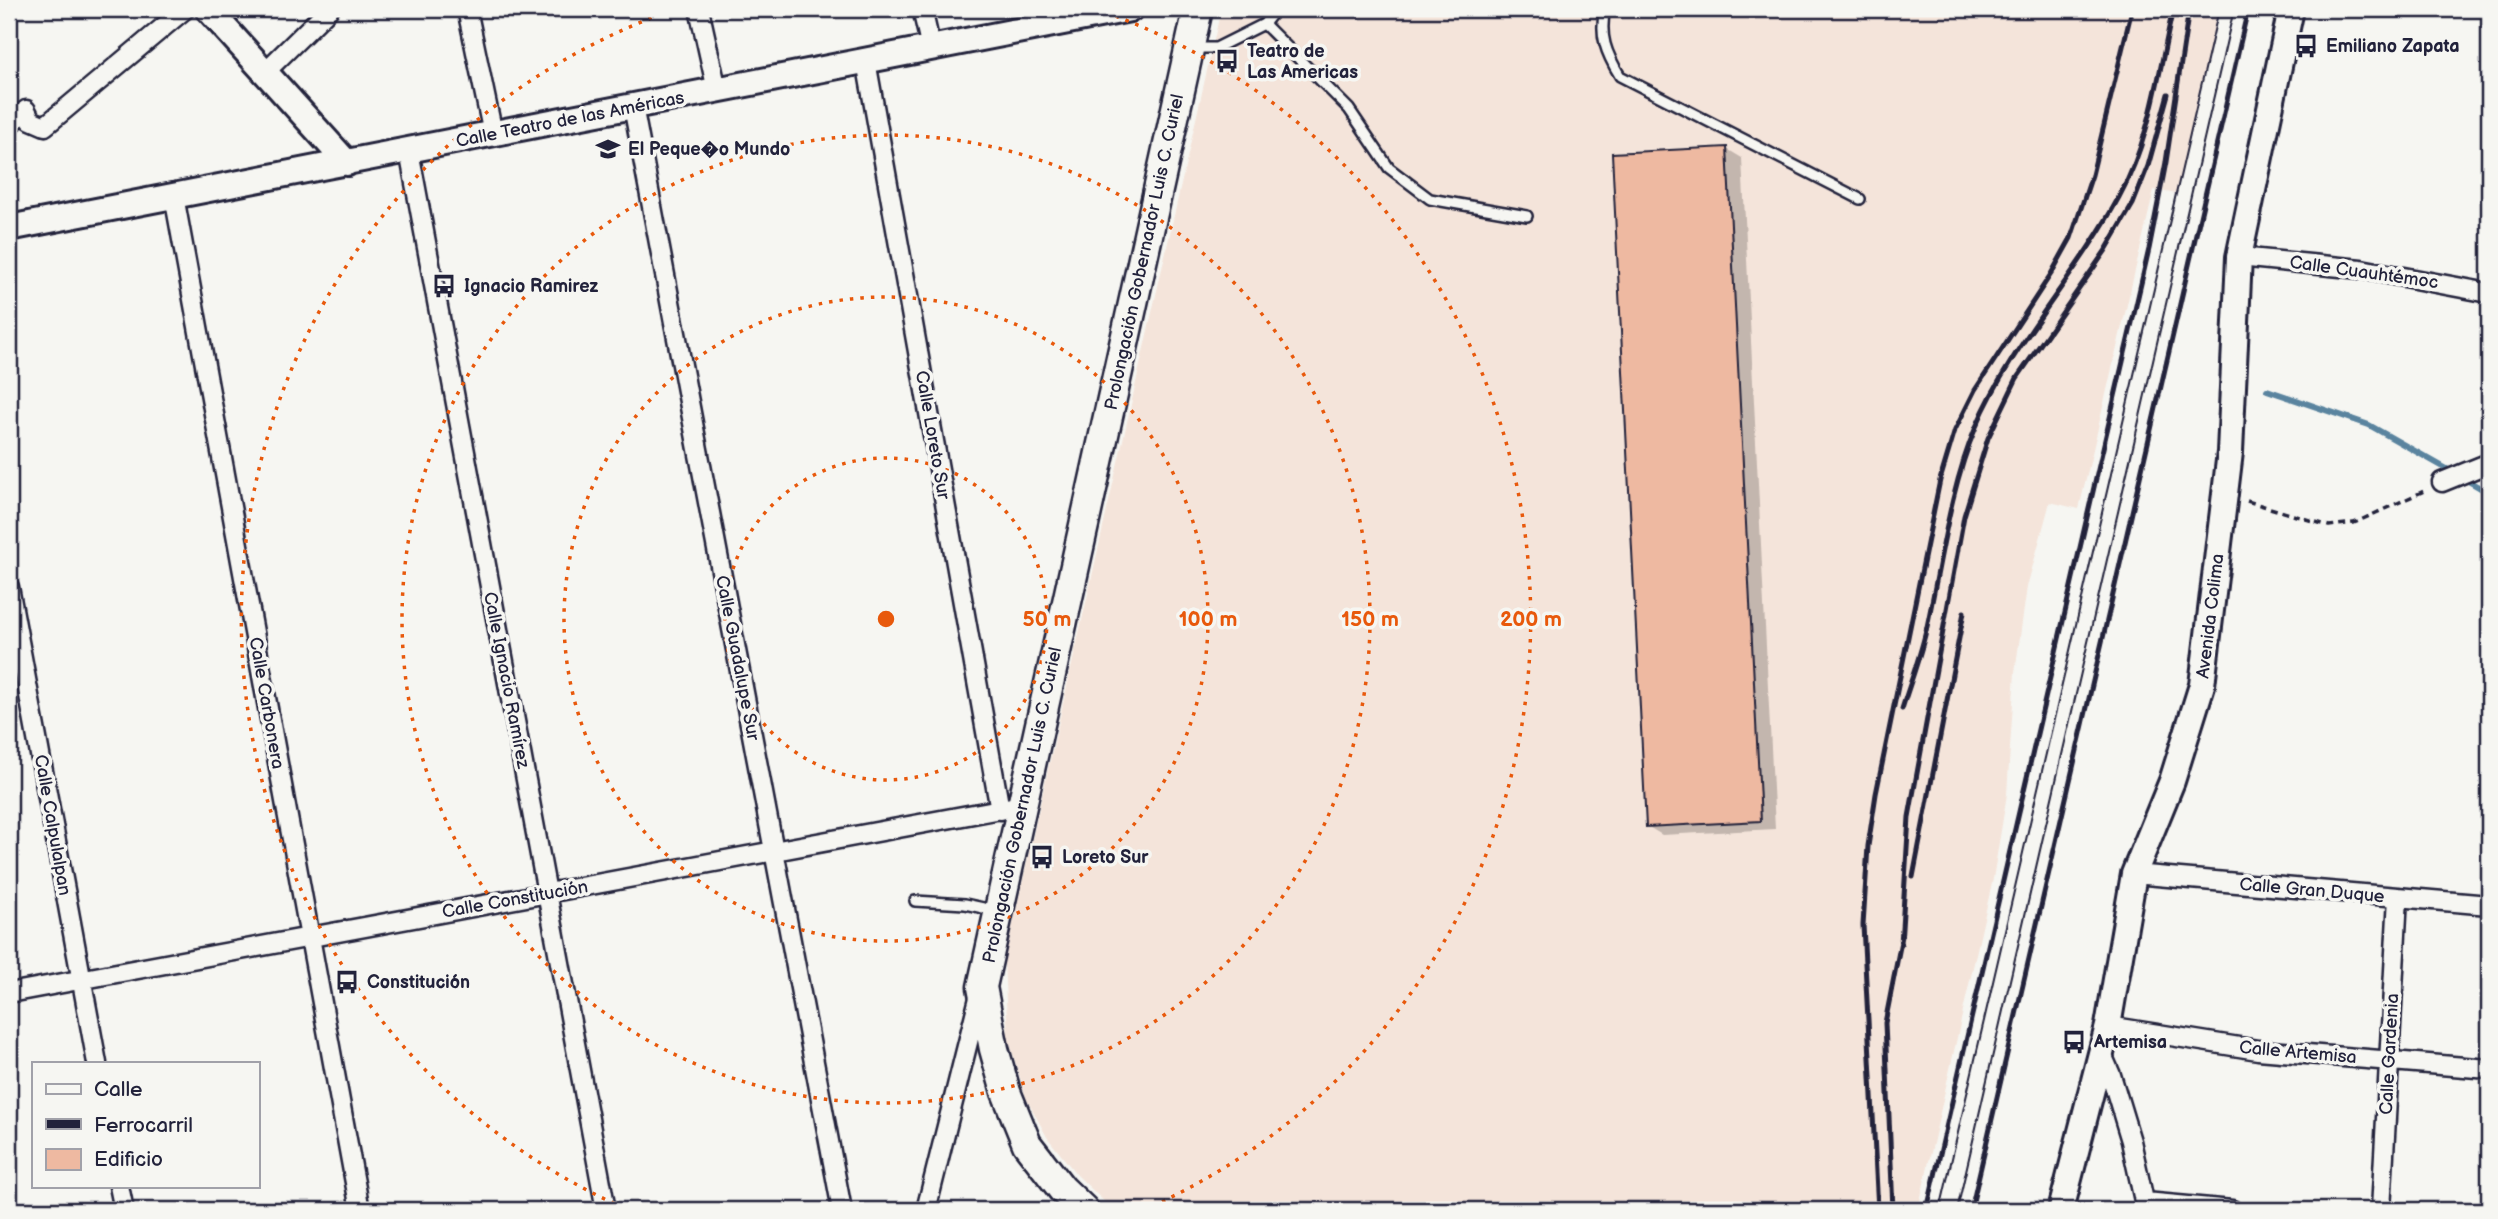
<svg xmlns="http://www.w3.org/2000/svg" width="2498" height="1219" viewBox="0 0 2498 1219" font-family="'Balsamiq Sans',sans-serif">
  <style>
    .built { fill: #f4e4da }
    .shadow { fill: #0003 }
    .lines { fill: none; stroke-linecap: round; stroke-linejoin: round }
    .stream { stroke: #5a849f; stroke-width: 6 }
    .building { fill: #eeb9a1; stroke: #22223b; stroke-width: 2 }
    .lane-casing { stroke: #22223b; stroke-width: 14 }
    .street-casing { stroke: #22223b; stroke-width: 23 }
    .secondary-casing { stroke: #22223b; stroke-width: 30 }
    .primary-casing { stroke: #22223b; stroke-width: 33 }
    .path { stroke: #22223b; stroke-width: 3.5; stroke-dasharray: 7 5; stroke-linecap: butt }
    .lane { stroke: #f6f6f2; stroke-width: 9 }
    .street { stroke: #f6f6f2; stroke-width: 18 }
    .secondary { stroke: #f6f6f2; stroke-width: 24 }
    .primary { stroke: #f6f6f2; stroke-width: 28 }
    .tram { stroke: #22223b; stroke-width: 2 }
    .rail { stroke: #22223b; stroke-width: 5 }
    .ring { fill: none; stroke: #e8590c; stroke-width: 3.5; stroke-dasharray: 3.5 7 }
    .labels { text-anchor: middle; stroke-width: 7; stroke-linejoin: round; paint-order: stroke }
    .poi-label { font-size: 18px; font-weight: bold; fill: #22223b; stroke: #f6f6f2; text-anchor: start }
    .street-label { font-size: 18px; fill: #22223b; stroke: #f6f6f2 }
    .centre { fill: #e8590c; stroke: #f6f6f2; stroke-width: 3.5 }
    .ring-label { font-size: 21px; text-anchor: middle; font-weight: bold; fill: #e8590c; stroke: #f6f6f2; stroke-width: 7; stroke-linejoin: round; paint-order: stroke }
  </style>
  <rect width="100%" height="100%" fill="#f6f6f2"/>
  <filter id="ink" filterUnits="userSpaceOnUse"><feTurbulence type="fractalNoise" baseFrequency=".0143" numOctaves="2"/><feDisplacementMap in="SourceGraphic" scale="14" xChannelSelector="R" yChannelSelector="G"/><feConvolveMatrix kernelMatrix="1 2 1 2 8 2 1 2 1" color-interpolation-filters="sRGB"/></filter>
  <g filter="url(#ink)">
    <path class="built" d="M1221,9h997l-41,185 -23,-4 -75,319 -29,-7 -23,85 -12,85 -8,122 -14,85 -75,331h-805l-36,-35 -30,-38 -21,-39 -18,-60 -4,-75z"/>
    <path class="shadow" d="M1727,149l15,9 33,671 -113,6 -15,-9z"/>
    <g class="lines">
      <path class="stream" d="M2267,390l102,35 85,48
        M2463,478l26,15"/>
    </g>
    <path class="building" d="M1727,147l34,674 -115,6 -34,-674z"/>
    <g class="lines">
      <g class="lane-casing">
        <path id="lane" d="M1605,9c-6,27 1,44 15,67l240,123
          M1264,24l85,85 40,59 41,31 97,17
          M1195,48h21l48,-24 12,-15
          M915,901l50,3 32,7"/>
      </g>
      <g class="street-casing">
        <path id="street" d="M467,9l26,125
          M699,9l18,81
          M922,9l9,39
          M866,61l134,749
          M265,72l64,-63
          M633,106l209,1104
          M9,125l17,-15 5,10 14,6 140,-117
          M409,151l197,1059
          M174,196l186,1014
          M2239,257l122,12 128,24
          M2442,482l47,-19
          M9,587l88,476
          M2134,874l355,31
          M9,993l1013,-188
          M2108,1026l150,24 231,19
          M2101,1052l10,23 20,66 15,69
          M119,1186l5,24
          M2145,1202l87,8
          M926,1210l53,-212
          M2381,1210l17,-313"/>
      </g>
      <g class="secondary-casing">
        <path id="secondary" d="M208,9l139,154
          M9,228l1121,-219
          M2061,1210l47,-184 26,-152 38,-93 30,-96 28,-233 9,-195 52,-248"/>
      </g>
      <g class="primary-casing">
        <path id="primary" d="M1084,1210l-22,-21 -35,-45 -21,-52 -12,-43 -12,-62 216,-978"/>
      </g>
      <path class="path" d="M2247,501l82,25 25,-3 70,-32"/>
      <use href="#lane" class="lane"/>
      <use href="#street" class="street"/>
      <use href="#secondary" class="secondary"/>
      <use href="#primary" class="primary"/>
      <path class="tram" d="M1940,1210l279,-1201
        M1957,1210l277,-1201"/>
      <path class="rail" d="M1902,709c9,-29 20,-57 26,-87 13,-62 23,-137 48,-195 36,-84 100,-150 143,-230 31,-56 40,-126 54,-188
        M1913,877l51,-265
        M1901,944l8,-127 55,-301 24,-78 29,-60 89,-128 27,-46 15,-38 20,-72
        M1878,1210l-15,-285 5,-79 8,-52 64,-314 15,-50 20,-40 76,-116 20,-36 21,-63 40,-166
        M1893,1210l-8,-187 17,-87
        M1927,1210l222,-961 17,-87 23,-153
        M1971,1210l277,-1201"/>
    </g>
  </g>
  <g class="ring">
    <circle cx="886" cy="619" r="161"/>
    <circle cx="886" cy="619" r="322"/>
    <circle cx="886" cy="619" r="484"/>
    <path d="M624 1208A645 645 0 0 1 676 9M1096 9A645 645 0 0 1 1148 1208"/>
  </g>
  <defs>
    <g id="bus-bare" transform="scale(1.89)"><path d="M-5-6H5V4H4V6H2V4H-2V6H-4V4H-5ZM-3.5-4V0h7V-4ZM-3.5 1.2v1.5H-2V1.2ZM2 1.2v1.5H3.5V1.2Z" fill="#22223b" stroke="#f6f6f2" stroke-width="2.5" paint-order="stroke"/></g>
    <g id="school-bare" transform="scale(1.89)"><path d="M0-5L7-2L0 1L-7-2ZM-4 1L0 2.5L4 1V4Q0 6-4 4Z" fill="#22223b" stroke="#f6f6f2" stroke-width="2.5" paint-order="stroke"/></g>
  </defs>
  <g fill-rule="evenodd">
    <use href="#bus-bare" x="2306" y="46"/>
    <use href="#bus-bare" x="1227" y="61"/>
    <use href="#school-bare" x="608" y="149"/>
    <use href="#bus-bare" x="444" y="286"/>
    <use href="#bus-bare" x="1042" y="857"/>
    <use href="#bus-bare" x="347" y="982"/>
    <use href="#bus-bare" x="2074" y="1042"/>
  </g>
  <g class="labels">
    <g class="poi-label">
      <text x="2326" y="52">Emiliano Zapata</text>
      <text x="1247" y="57">Teatro de<tspan x="1247" dy="21">Las Americas</tspan></text>
      <text x="628" y="155">El Peque�o Mundo</text>
      <text x="464" y="292">Ignacio Ramirez</text>
      <text x="1062" y="863">Loreto Sur</text>
      <text x="367" y="988">Constitución</text>
      <text x="2094" y="1048">Artemisa</text>
    </g>
    <g class="street-label">
      <text transform="translate(570 119) rotate(-11)" y="6">Calle Teatro de las Américas</text>
      <text transform="translate(1144 252) rotate(-78)" y="6">Prolongación Gobernador Luis C. Curiel</text>
      <text transform="translate(2364 272) rotate(8)" y="6">Calle Cuauhtémoc</text>
      <text transform="translate(933 435) rotate(80)" y="6">Calle Loreto Sur</text>
      <text transform="translate(2210 616) rotate(-83)" y="6">Avenida Colima</text>
      <text transform="translate(738 658) rotate(79)" y="6">Calle Guadalupe Sur</text>
      <text transform="translate(507 680) rotate(79)" y="6">Calle Ignacio Ramírez</text>
      <text transform="translate(267 703) rotate(80)" y="6">Calle Carbonera</text>
      <text transform="translate(1022 805) rotate(-78)" y="6">Prolongación Gobernador Luis C. Curiel</text>
      <text transform="translate(53 825) rotate(80)" y="6">Calle Calpulalpan</text>
      <text transform="translate(2312 890) rotate(5)" y="6">Calle Gran Duque</text>
      <text transform="translate(515 899) rotate(-10)" y="6">Calle Constitución</text>
      <text transform="translate(2298 1052) rotate(5)" y="6">Calle Artemisa</text>
      <text transform="translate(2389 1054) rotate(-87)" y="6">Calle Gardenia</text>
    </g>
  </g>
  <circle cx="886" cy="619" r="10" class="centre"/>
  <g class="ring-label">
    <text x="1047" y="626">50 m</text>
    <text x="1208" y="626">100 m</text>
    <text x="1370" y="626">150 m</text>
    <text x="1531" y="626">200 m</text>
  </g>
  <rect width="2498" height="1219" fill="none" stroke="#f6f6f2" stroke-width="35"/>
  <rect x="18" y="18" width="2463" height="1184" fill="none" stroke="#22223b" stroke-width="2.5" filter="url(#ink)"/>
  <rect x="32" y="1062" width="228" height="126" fill="#f6f6f2" stroke="#a1a1a9" stroke-width="2"/>
  <rect x="46" y="1084" width="35" height="10" fill="#f6f6f2" stroke="#a1a1a9" stroke-width="2"/>
  <text x="94" y="1096" font-size="21" fill="#22223b">Calle</text>
  <rect x="46" y="1119" width="35" height="10" fill="#22223b" stroke="#a1a1a9" stroke-width="2"/>
  <text x="94" y="1132" font-size="21" fill="#22223b">Ferrocarril</text>
  <rect x="46" y="1149" width="35" height="21" fill="#eeb9a1" stroke="#a1a1a9" stroke-width="2"/>
  <text x="94" y="1166" font-size="21" fill="#22223b">Edificio</text>
</svg>
